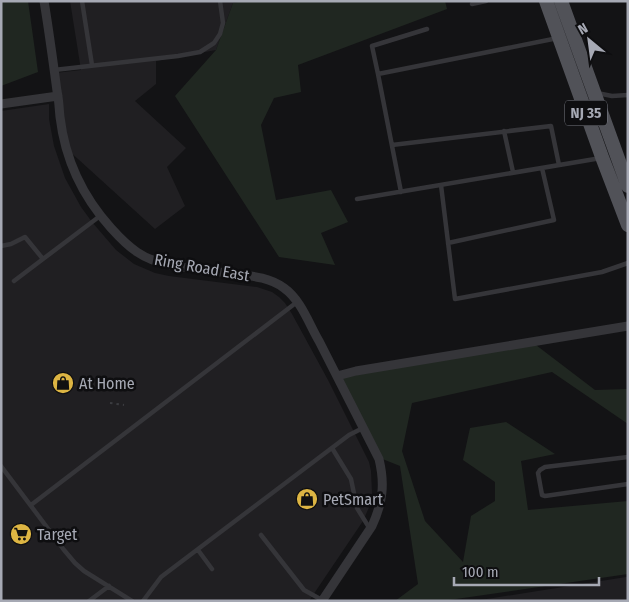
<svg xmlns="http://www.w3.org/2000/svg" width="629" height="602" viewBox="0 0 629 602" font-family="'Fira Sans Condensed',sans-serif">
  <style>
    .built { fill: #201f22 }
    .green { fill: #202721 }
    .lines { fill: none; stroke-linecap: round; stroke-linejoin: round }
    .path { stroke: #3b3c40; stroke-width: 2; stroke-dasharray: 2.5 4; stroke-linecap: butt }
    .lane { stroke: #353539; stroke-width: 4.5 }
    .street { stroke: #353539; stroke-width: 9 }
    .primary { stroke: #515258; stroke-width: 14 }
    .labels { text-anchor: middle; stroke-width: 5; stroke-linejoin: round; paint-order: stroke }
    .shield { fill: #0e0e10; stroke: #787a83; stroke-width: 1 }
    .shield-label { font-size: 15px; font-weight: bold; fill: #a6a9b4 }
    .street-label { font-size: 16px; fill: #a6a9b4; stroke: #0e0e10 }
    .poi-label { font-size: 16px; fill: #a6a9b4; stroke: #0e0e10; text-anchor: start }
  </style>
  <rect width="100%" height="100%" fill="#131315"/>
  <path class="built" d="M70,1h173l-10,2 -17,47 -60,11v23l-21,17 51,47 -19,19 18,39 -30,23 -88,-80 -12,-76 26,-3z
    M49,104v15l5,27 11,32 16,29 11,15 24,28 18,14 21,9 14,3 88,11 15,5 7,5 6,6 7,11 36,66 41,82 2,9 1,22 -2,12 -7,16 -54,80h-308v-490z
    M626,577h2v24h-154z"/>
  <path class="green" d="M1,1h27l10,71 -37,14z
    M243,1h202l2,8 -149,56 3,27 -27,6 -13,27 15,75 55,-10 17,32 -27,11 14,32 -56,-8 -104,-161 41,-46 17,-47z
    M532,342l63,48 33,-1v35l-76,-52 -140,31 -10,48 23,70 38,41 8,-46 24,-15v-19l-32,-22 7,-32 36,-6 49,32 -34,7 7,49 100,-9v73l-179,26 -2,1h-52l23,-17 -18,-118 -25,-10 -41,-81z"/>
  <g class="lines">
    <path class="path" d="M110,403l14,2"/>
    <path class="lane" d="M82,1l10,64
      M472,4l14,-3
      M54,70l124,-14 22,-4 14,-9 6,-9 3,-11 -3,-22
      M378,74l-6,-28 55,-17
      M597,93l15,3 16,-1
      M504,131l9,41
      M392,145l159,-19 8,39
      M441,185l14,114 147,-27 26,-9
      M401,192l-23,-118 180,-36
      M357,199l244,-41
      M448,243l106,-23 -12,-52
      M1,246l10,-2 14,-7 18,22 57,-43
      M14,281l29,-22
      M332,448l19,31 6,29 13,21
      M628,457l-83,10 -5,3 -2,3 4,22 3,1 83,-12
      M1,466l63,84 11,13 9,8 48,30
      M31,505l266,-203
      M261,535l43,55 18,10
      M198,550l14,19
      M89,601l20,-15
      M143,601l18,-24 188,-142 14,-7"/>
    <path class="street" d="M44,1c5,30 9,60 13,90 2,9 2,17 3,26 5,42 23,80 51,111 18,20 32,32 59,37 21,4 43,6 64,9 17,2 35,3 50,14 17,12 25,36 35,53 20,39 40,78 60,118 6,25 4,43 -7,67l-50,75
      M1,104l57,-8
      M337,376l19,-5 272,-45"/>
    <path class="primary" d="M546,1l56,156 26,68
      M561,1l67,185"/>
  </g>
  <defs>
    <g id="shop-disc" transform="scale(1.125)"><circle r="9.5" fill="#ddb543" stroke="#0e0e10"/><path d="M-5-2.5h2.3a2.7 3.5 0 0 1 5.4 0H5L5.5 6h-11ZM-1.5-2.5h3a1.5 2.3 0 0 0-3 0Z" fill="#111"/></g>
    <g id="supermarket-disc" transform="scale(1.125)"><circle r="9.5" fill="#ddb543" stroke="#0e0e10"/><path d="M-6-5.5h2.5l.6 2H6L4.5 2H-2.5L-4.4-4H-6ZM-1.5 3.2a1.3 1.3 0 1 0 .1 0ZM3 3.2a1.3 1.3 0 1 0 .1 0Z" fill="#111"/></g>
  </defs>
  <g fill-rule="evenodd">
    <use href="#shop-disc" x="63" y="383"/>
    <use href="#shop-disc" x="307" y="499"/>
    <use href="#supermarket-disc" x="21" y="534"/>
  </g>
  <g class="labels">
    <rect class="shield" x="565" y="100.5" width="42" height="25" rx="4"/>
    <g class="shield-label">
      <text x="586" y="118">NJ 35</text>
    </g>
    <g class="street-label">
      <text transform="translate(202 267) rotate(10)" y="6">Ring Road East</text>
    </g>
    <g class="poi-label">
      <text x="79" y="389">At Home</text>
      <text x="323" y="505">PetSmart</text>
      <text x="37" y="540">Target</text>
    </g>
  </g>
  <rect width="629" height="602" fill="none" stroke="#a6a9b4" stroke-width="5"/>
  <g transform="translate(589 40) rotate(331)" stroke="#0e0e10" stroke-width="4" paint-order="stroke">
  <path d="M0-4L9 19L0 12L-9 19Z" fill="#a6a9b4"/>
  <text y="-8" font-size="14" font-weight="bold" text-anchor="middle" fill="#a6a9b4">N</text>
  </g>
  <path d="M454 577v8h145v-8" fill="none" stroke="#a6a9b4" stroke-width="2.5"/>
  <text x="462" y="577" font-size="15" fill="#a6a9b4" stroke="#0e0e10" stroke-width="4" paint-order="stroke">100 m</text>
</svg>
